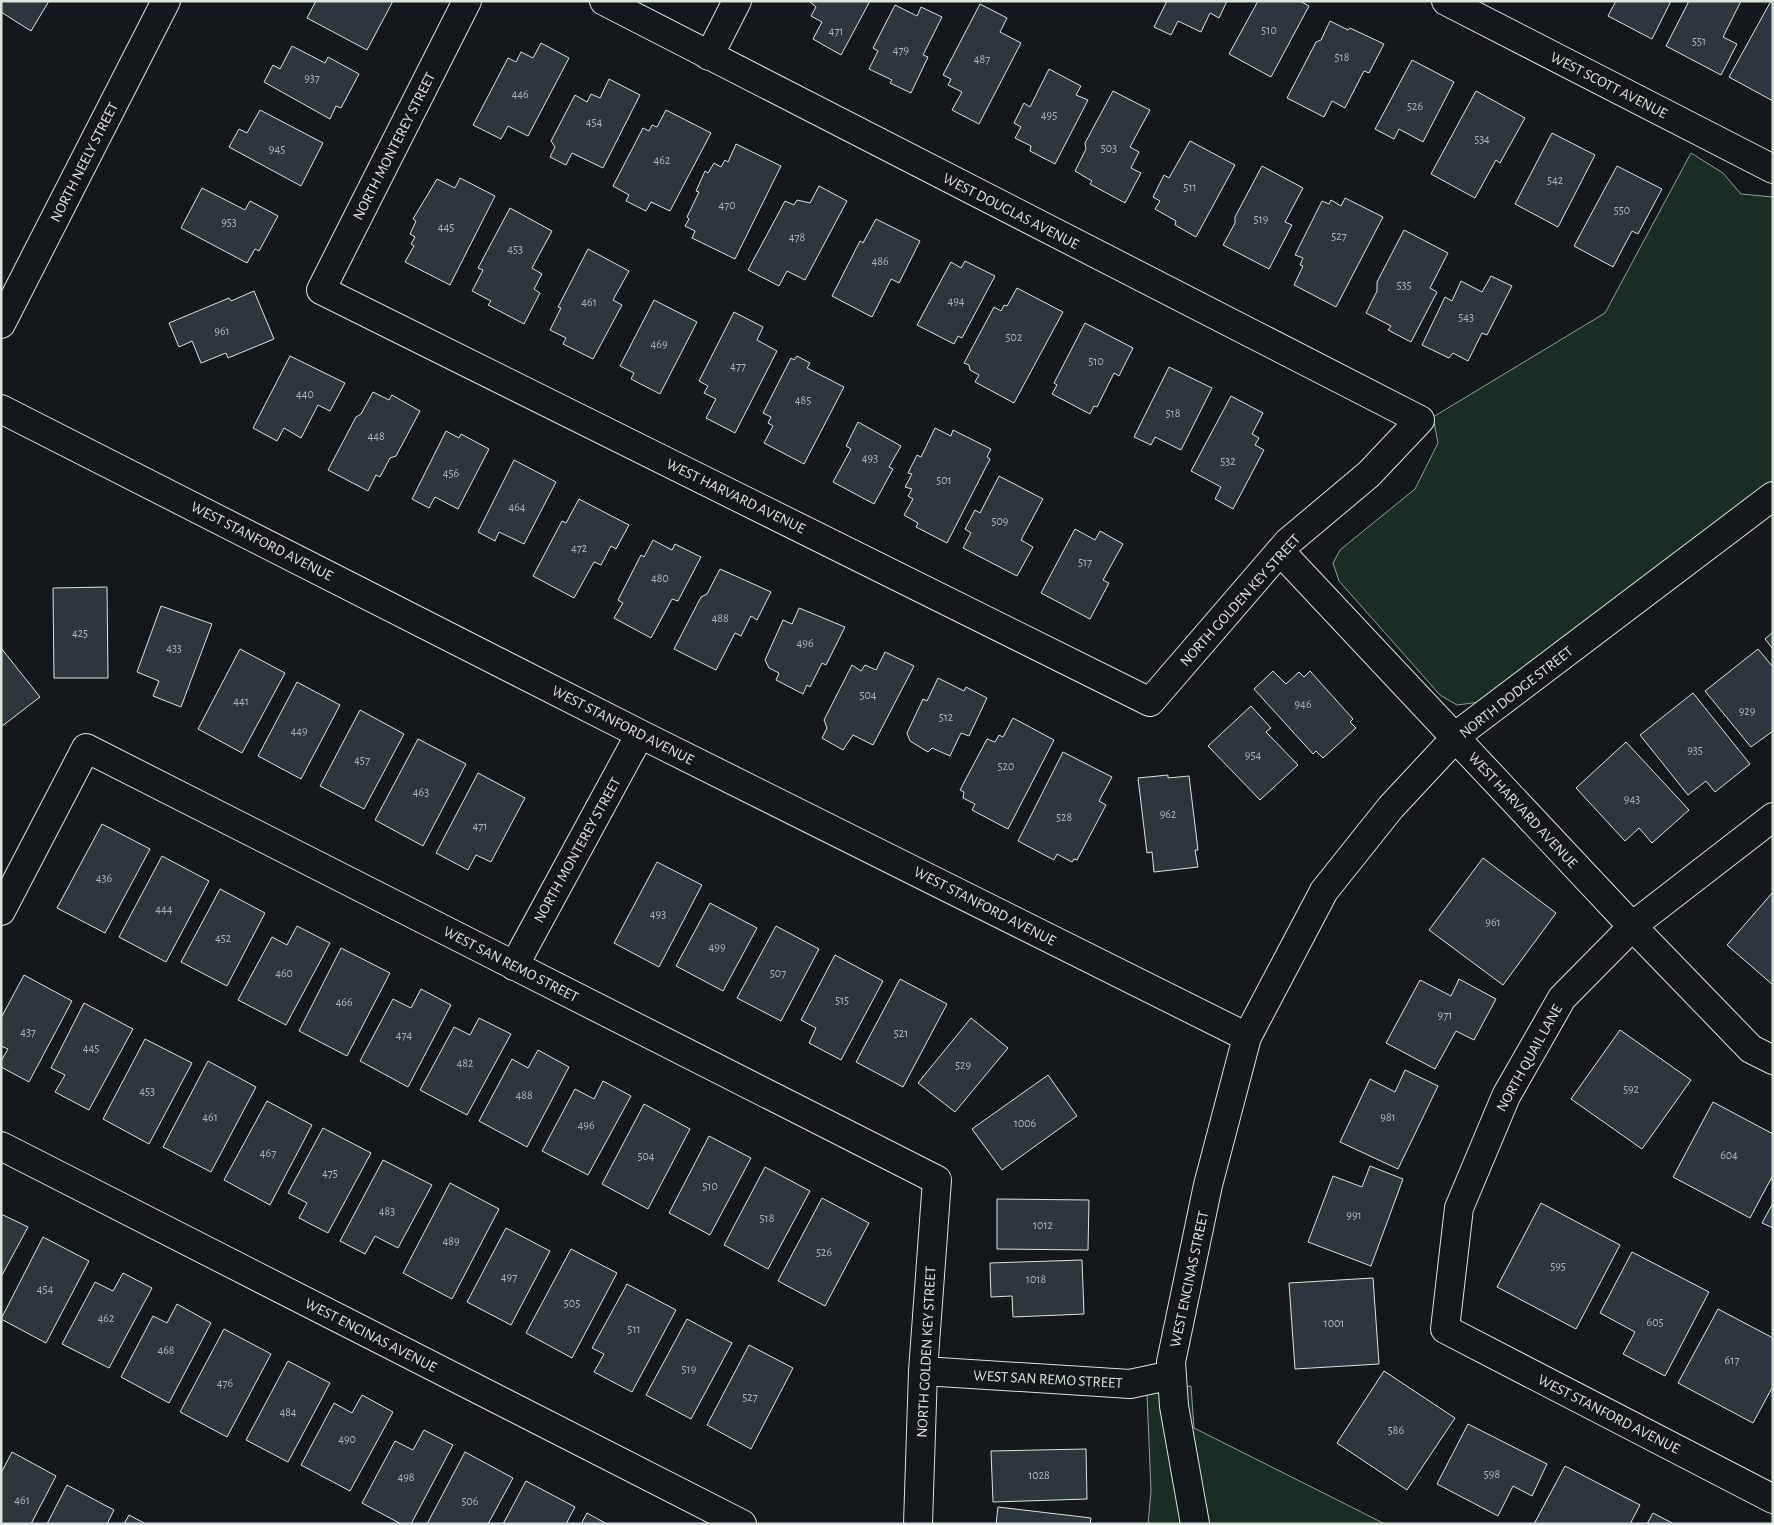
<svg xmlns="http://www.w3.org/2000/svg" width="1774" height="1525" viewBox="0 0 1774 1525" font-family="'Alegreya Sans',sans-serif">
  <style>
    .green { fill: #1a2d24; stroke: #939e99 }
    .building { fill: #2c363c; stroke: #d8e6dc }
    .lines { fill: none; stroke-linecap: round; stroke-linejoin: round }
    .minor-casing { stroke: #d8e6dc; stroke-width: 30 }
    .tertiary-casing { stroke: #d8e6dc; stroke-width: 30 }
    .minor { stroke: #14181c; stroke-width: 28 }
    .tertiary { stroke: #14181c; stroke-width: 28 }
    .labels { text-anchor: middle; stroke-width: 4; stroke-linejoin: round; paint-order: stroke }
    .number-label { font-size: 12px; fill: #adbab4 }
    .street-label { font-size: 15px; fill: #d8e6dc; stroke: #14181c }
  </style>
  <rect width="100%" height="100%" fill="#14181c"/>
  <path class="green" d="M1691,153l32,20 18,21 32,3v283l-293,222 -23,3 -17,-10 -101,-114 -6,-18 7,-13 75,-61 23,-46 -5,-26 172,-104z
    M1191,1386l3,42 191,96h-237l3,-33 -4,-97z"/>
  <path class="building" d="M1,1h48l-18,30 -30,-19z
    M316,1h77l-26,49 -60,-32z
    M809,1h61l-29,54 -28,-16 9,-17 -11,-6 5,-9z
    M1167,1h60l-8,17 -9,-5 -9,19 -23,-11 -7,14 -17,-8z
    M1258,1h42l9,5 -38,71 -42,-23z
    M1616,1h55l-19,38 -44,-23z
    M1689,1h52l-18,36 14,7 -16,31 -55,-29z
    M1771,1h2v100l-44,-24z
    M980,4l27,14 -7,14 21,11 -42,81 -27,-14 10,-18 -14,-7 3,-6 -8,-4z
    M895,5l22,11 4,-9 21,10 -19,38 5,2 -17,36 -21,-10 2,-3 -23,-11 9,-18 -5,-3z
    M1330,21l18,9 2,-2 34,16 -15,29 -5,-2 -19,37 -13,-7 -8,16 -37,-19 29,-56 5,-2z
    M541,43l28,15 -41,78 -20,-10 -7,13 -28,-14 35,-67 8,4 5,-10 12,6z
    M292,46l33,17 3,-6 31,17 -18,34 -5,-2 -6,13 -66,-37 9,-17 7,4z
    M1412,60l42,22 -31,60 -24,-13 -5,10 -19,-10z
    M1049,69l32,17 -5,9 12,5 -33,64 -25,-13 1,-5 -16,-8 6,-11 -7,-4 10,-20 6,4z
    M609,79l31,16 -37,73 -31,-15 -6,12 -16,-8 5,-10 -4,-6 24,-46 12,7 4,-8 9,4z
    M1113,91l37,19 -20,37 9,5 -8,16 10,5 -16,30 -35,-19 2,-3 -17,-10 11,-22 -1,-6z
    M1476,91l49,27 -25,45 -4,-3 -21,38 -44,-24z
    M260,110l63,33 -22,43 -72,-39 10,-18 8,4z
    M666,110l45,23 -41,78 -19,-9 -5,9 -20,-10 3,-6 -16,-9 30,-58 6,3 3,-6 5,2z
    M1552,133l43,22 -37,72 -43,-23z
    M1190,141l45,24 -39,72 -21,-12 1,-4 -21,-12 5,-8 -7,-4 11,-22 5,3z
    M736,144l45,22 -46,93 -43,-21 3,-7 -10,-5 4,-7 -2,-2 12,-25 -3,-1 9,-20 3,2 6,-10 7,4 4,-7 3,2z
    M1262,166l41,22 -18,34 7,3 -23,44 -46,-24 12,-22v-6z
    M1617,166l45,23 -24,45 -6,-3 -19,36 -39,-21z
    M460,178l35,18 -45,89 -45,-23 9,-16 -3,-2 4,-7 -5,-3 6,-13 -3,-2 24,-40 18,9z
    M819,186l28,15 -42,79 -18,-9 -8,15 -31,-16 37,-69 9,4 3,-5 13,3z
    M202,188l43,22 5,-9 28,15 -19,35 -4,-2 -8,14 -66,-35z
    M1345,198l38,19 -47,90 -42,-22 9,-19 -3,-1 3,-7 -8,-3 27,-54 7,3 2,-4 10,6z
    M510,208l42,23 -20,37 10,6 -8,15 6,4 -16,31 -36,-19 3,-4 -19,-10 11,-21 -5,-2z
    M876,219l44,22 -21,42 -8,-4 -19,38 -40,-21 28,-55 3,2z
    M1404,230l44,23 -18,35 7,4 -26,50 -23,-12 3,-4 -25,-13 11,-22v-9z
    M588,249l41,22 -16,29 9,5 -29,54 -30,-15 3,-6 -16,-8 11,-22 -3,-1z
    M965,261l30,15 -33,62 -4,-2 -4,8 -37,-19 34,-63 10,6z
    M1491,276l21,10 -25,49 -5,-2 -14,28 -15,-8 -4,5 -27,-13 23,-48 7,4 9,-20 21,11z
    M1017,288l46,24 -49,91 -39,-21 4,-7 -9,-5 -1,-5 -5,-2 30,-56 7,4 3,-6 3,1z
    M254,291l20,48 -46,19 -2,-5 -25,10 -9,-22 -13,6 -10,-24 60,-25 2,3z
    M654,300l43,22 -37,72 -29,-15 3,-6 -14,-7z
    M734,312l29,15 -6,13 20,11 -42,82 -29,-15 10,-19 -12,-6 4,-7 -9,-5z
    M1085,323l48,25 -14,28 -5,-3 -17,34 -3,-1 -4,8 -38,-20 5,-9 -3,-2z
    M290,356l55,27 -15,28 -12,-6 -17,33 -17,-10 -7,13 -24,-13z
    M797,356l13,7 -3,5 37,19 -40,77 -40,-21 9,-17 -5,-3 3,-6 -8,-4 28,-55 3,2z
    M1169,367l43,21 -31,62 -26,-13 -4,8 -17,-8z
    M373,392l16,8 3,-5 28,16 -24,45 -6,2 -10,19 -4,-2 -8,16 -40,-21 28,-53 5,-3z
    M1231,396l32,17 -11,21 7,4 -4,7 9,5 -31,59 -18,-10 6,-12 -30,-16z
    M858,422l43,24 -12,21 4,2 -19,35 -41,-22 18,-33 -5,-3z
    M935,428l16,8 2,-6 38,19 -4,8 3,2 -43,84 -31,-16 2,-4 -14,-8 9,-16 -5,-3 4,-7 -7,-2 7,-13 -4,-1 9,-18 4,2z
    M446,431l13,7 2,-4 28,15 -31,60 -23,-12 -6,11 -17,-9z
    M514,460l42,22 -32,62 -25,-12 -4,9 -17,-9z
    M999,476l44,23 -22,41 12,7 -16,29 -54,-28 8,-15 -6,-4 10,-19 5,3z
    M579,499l50,26 -13,24 -5,-3 -10,19 -7,-3 -20,36 -41,-22 29,-55 4,2z
    M1075,529l20,11 5,-9 23,13 -20,36 6,3 -19,36 -49,-26z
    M653,540l19,10 3,-6 26,13 -23,44 -6,-2 -21,39 -37,-20 9,-15 -5,-3 23,-45 3,2z
    M720,569l51,23 -14,28 -6,-4 -10,20 -6,-3 -19,37 -42,-21 27,-52 6,-3z
    M107,587l1,91h-54l-1,-90z
    M161,606l51,18 -31,83 -28,-11 6,-15 -22,-9z
    M799,608l46,19 -19,38 -4,-2 -12,24 -3,-2 -4,9 -27,-14 3,-7 -10,-5 -4,-8 18,-40 9,4z
    M1773,632v17l-8,-10z
    M1,648l39,49 -39,30z
    M240,649l45,24 -43,80 -44,-24z
    M1758,649l15,18v64l-22,16 -46,-56z
    M885,652l29,14 -41,79 -20,-10 -10,15 -21,-12 5,-10 -3,-8 28,-55 9,6 4,-6 11,5z
    M1273,671l13,13 13,-12 5,5 6,-6 43,48 -3,3 6,6 -33,30 -7,-7 -3,3 -59,-65z
    M938,678l26,13 2,-4 21,11 -18,38 -8,-3 -11,23 -18,-8 -4,4 -18,-11 -3,-8 16,-34 4,2z
    M297,682l43,23 -39,74 -43,-23z
    M1693,693l57,71 -35,28 -9,-11 -18,14 -48,-60z
    M1251,706l20,22 -5,4 32,33 -38,35 -52,-54z
    M360,710l44,24 -40,75 -44,-23z
    M1013,718l41,22 -46,89 -36,-19 3,-6 -12,-6 1,-6 -4,-2 27,-51 8,3 4,-7 4,2z
    M418,739l48,25 -43,82 -48,-26z
    M1626,742l63,68 -37,33 -13,-15 -14,13 -49,-53z
    M1063,752l49,25 -13,24 7,4 -29,55 -3,-1 -2,3 -15,-8 -3,6 -36,-19z
    M478,773l47,25 -34,64 -15,-7 -8,15 -32,-17z
    M1168,775v3l21,-2 9,74h-3l3,17 -44,5 -2,-20 -5,1 -9,-75z
    M102,824l48,25 -45,84 -48,-25z
    M162,856l47,25 -43,81 -47,-25z
    M1483,858l73,55 -53,72 -74,-55z
    M657,862l45,23 -43,82 -45,-24z
    M220,889l45,24 -38,73 -46,-24z
    M1773,892v93l-46,-40z
    M710,903l47,25 -34,63 -47,-25z
    M297,926l33,17 -44,82 -48,-25 34,-63 15,8z
    M776,926l43,23 -38,72 -44,-23z
    M341,948l49,25 -43,83 -48,-25z
    M835,955l48,26 -42,79 -32,-17 7,-15 -15,-8z
    M24,975l48,26 -43,81 -28,-15v-6l7,-12 -7,-3v-28z
    M900,979l47,25 -44,83 -47,-25z
    M1459,979l37,20 -22,41 -18,-9 -21,38 -49,-26 34,-63 31,16z
    M421,989l30,16 -43,82 -48,-26 33,-62 18,9z
    M84,1003l49,26 -44,81 -34,-18 10,-17 -14,-7z
    M479,1018l32,16 -44,81 -47,-25 34,-63 16,8z
    M971,1018l37,30 -53,64 -37,-29z
    M1620,1030l71,50 -49,69 -71,-50z
    M145,1039l47,24 -43,81 -46,-25z
    M538,1050l31,17 -42,80 -48,-26 33,-62 16,9z
    M208,1061l48,26 -45,85 -48,-25z
    M1405,1070l33,16 -40,83 -58,-27 30,-63 25,13z
    M1048,1075l29,41 -75,54 -30,-41z
    M603,1081l28,15 -43,79 -46,-24 33,-62 19,10z
    M267,1101l45,24 -42,80 -46,-25z
    M1713,1102l60,32v41l-23,43 -77,-41z
    M644,1104l46,25 -42,80 -46,-25z
    M323,1128l48,25 -43,80 -29,-15 8,-15 -19,-10z
    M709,1136l42,22 -41,77 -41,-22z
    M383,1160l49,25 -34,63 -23,-12 -10,18 -25,-13z
    M1370,1166l33,13 -32,87 -63,-24 25,-66 29,11z
    M765,1167l45,24 -42,78 -44,-24z
    M450,1183l49,26 -47,90 -49,-26z
    M822,1198l47,25 -44,83 -47,-25z
    M997,1199l92,1 -1,50 -91,-1z
    M1541,1203l79,42 -44,84 -79,-42z
    M1773,1203v25l-11,-5z
    M1,1214l27,13 -27,50z
    M506,1228l44,23 -39,74 -44,-23z
    M43,1237l46,24 -43,82 -45,-24z
    M571,1249l46,24 -45,85 -46,-25z
    M1632,1252l77,40 -44,84 -42,-22 12,-22 -35,-19z
    M1082,1260l2,54 -71,3 -1,-21 -21,1 -1,-34z
    M123,1273l29,15 -43,80 -47,-24 33,-62 18,9z
    M1373,1278l6,86 -84,5 -6,-86z
    M627,1284l49,26 -44,82 -38,-20 10,-18 -12,-6z
    M177,1304l34,19 -42,80 -48,-26 32,-61 14,7z
    M1718,1309l55,29v48l-20,37 -75,-40z
    M687,1319l45,24 -41,76 -45,-24z
    M224,1329l47,25 -44,83 -47,-25z
    M749,1345l44,23 -42,81 -44,-24z
    M288,1361l42,22 -42,79 -42,-22z
    M1384,1371l71,47 -48,72 -70,-47z
    M362,1395l31,17 -43,79 -49,-26 33,-62 18,10z
    M1468,1424l79,40 -15,32 -19,-10 -15,30 -61,-32z
    M424,1430l29,15 -42,79h-10l-39,-21 33,-62 18,9z
    M1086,1449l1,50 -94,3 -2,-51z
    M12,1452l44,24 -25,48h-30v-51z
    M465,1452l48,26 -25,46h-61z
    M1565,1466l75,39 -10,19h-96z
    M526,1481l49,26 -9,17h-63z
    M67,1485l47,25 -7,14h-60z
    M998,1507l93,11 -1,6h-94z
    M587,1513l20,11h-26z
    M1653,1513l21,11h-27z
    M129,1515l17,9h-22z"/>
  <g class="lines">
    <g class="minor-casing">
      <path id="minor" d="M467,1l-146,289 829,412 138,-160 81,-68 51,-54 -816,-419
        M1446,1l327,168
        M709,56l28,-55
        M1,409l639,325 607,303
        M1280,551l352,375 119,123 22,11
        M1773,817l-137,106 -74,75 -56,98 -47,112 -14,121 328,170
        M1,911l85,-163 851,432 -14,191 -5,153
        M514,966l126,-232
        M1,1146l741,378
        M923,1371l207,13 42,-9
        M1195,1524l-21,-118 -3,-44 37,-177 39,-148 77,-146 67,-84 70,-75 312,-236"/>
    </g>
    <g class="tertiary-casing">
      <path id="tertiary" d="M1,324l165,-323"/>
    </g>
    <use href="#minor" class="minor"/>
    <use href="#tertiary" class="tertiary"/>
  </g>
  <g class="labels">
    <g class="number-label">
      <text x="1269" y="34">510</text>
      <text x="836" y="35">471</text>
      <text x="1699" y="45">551</text>
      <text x="901" y="54">479</text>
      <text x="1342" y="61">518</text>
      <text x="982" y="63">487</text>
      <text x="312" y="82">937</text>
      <text x="520" y="98">446</text>
      <text x="1415" y="110">526</text>
      <text x="1049" y="119">495</text>
      <text x="594" y="126">454</text>
      <text x="1482" y="143">534</text>
      <text x="1109" y="152">503</text>
      <text x="277" y="153">945</text>
      <text x="662" y="164">462</text>
      <text x="1555" y="184">542</text>
      <text x="1190" y="191">511</text>
      <text x="727" y="209">470</text>
      <text x="1622" y="214">550</text>
      <text x="1261" y="223">519</text>
      <text x="229" y="226">953</text>
      <text x="446" y="231">445</text>
      <text x="1339" y="240">527</text>
      <text x="797" y="241">478</text>
      <text x="515" y="253">453</text>
      <text x="880" y="265">486</text>
      <text x="1404" y="289">535</text>
      <text x="956" y="305">494</text>
      <text x="589" y="306">461</text>
      <text x="1466" y="321">543</text>
      <text x="222" y="335">961</text>
      <text x="1014" y="341">502</text>
      <text x="659" y="348">469</text>
      <text x="1096" y="365">510</text>
      <text x="738" y="370">477</text>
      <text x="305" y="398">440</text>
      <text x="803" y="404">485</text>
      <text x="1173" y="417">518</text>
      <text x="376" y="440">448</text>
      <text x="870" y="462">493</text>
      <text x="1228" y="465">532</text>
      <text x="451" y="477">456</text>
      <text x="944" y="484">501</text>
      <text x="517" y="511">464</text>
      <text x="1000" y="525">509</text>
      <text x="579" y="552">472</text>
      <text x="1085" y="566">517</text>
      <text x="660" y="582">480</text>
      <text x="720" y="622">488</text>
      <text x="80" y="637">425</text>
      <text x="805" y="647">496</text>
      <text x="174" y="652">433</text>
      <text x="868" y="699">504</text>
      <text x="241" y="705">441</text>
      <text x="1303" y="708">946</text>
      <text x="1747" y="715">929</text>
      <text x="946" y="721">512</text>
      <text x="299" y="735">449</text>
      <text x="1695" y="754">935</text>
      <text x="1253" y="759">954</text>
      <text x="362" y="764">457</text>
      <text x="1006" y="770">520</text>
      <text x="421" y="796">463</text>
      <text x="1632" y="803">943</text>
      <text x="1168" y="818">962</text>
      <text x="1064" y="821">528</text>
      <text x="480" y="830">471</text>
      <text x="104" y="882">436</text>
      <text x="164" y="913">444</text>
      <text x="658" y="918">493</text>
      <text x="1493" y="926">961</text>
      <text x="223" y="942">452</text>
      <text x="717" y="951">499</text>
      <text x="284" y="977">460</text>
      <text x="778" y="977">507</text>
      <text x="842" y="1004">515</text>
      <text x="344" y="1006">466</text>
      <text x="1445" y="1019">971</text>
      <text x="28" y="1036">437</text>
      <text x="901" y="1037">521</text>
      <text x="404" y="1039">474</text>
      <text x="91" y="1052">445</text>
      <text x="465" y="1067">482</text>
      <text x="963" y="1069">529</text>
      <text x="1631" y="1093">592</text>
      <text x="147" y="1095">453</text>
      <text x="524" y="1099">488</text>
      <text x="210" y="1121">461</text>
      <text x="1388" y="1121">981</text>
      <text x="1025" y="1127">1006</text>
      <text x="586" y="1129">496</text>
      <text x="268" y="1157">467</text>
      <text x="1729" y="1159">604</text>
      <text x="646" y="1160">504</text>
      <text x="330" y="1177">475</text>
      <text x="710" y="1190">510</text>
      <text x="387" y="1215">483</text>
      <text x="1354" y="1219">991</text>
      <text x="767" y="1222">518</text>
      <text x="1043" y="1229">1012</text>
      <text x="451" y="1245">489</text>
      <text x="824" y="1256">526</text>
      <text x="1558" y="1270">595</text>
      <text x="509" y="1281">497</text>
      <text x="1036" y="1283">1018</text>
      <text x="45" y="1293">454</text>
      <text x="572" y="1307">505</text>
      <text x="106" y="1322">462</text>
      <text x="1655" y="1326">605</text>
      <text x="1334" y="1327">1001</text>
      <text x="634" y="1333">511</text>
      <text x="166" y="1354">468</text>
      <text x="1732" y="1364">617</text>
      <text x="689" y="1373">519</text>
      <text x="225" y="1387">476</text>
      <text x="750" y="1401">527</text>
      <text x="288" y="1416">484</text>
      <text x="1396" y="1434">586</text>
      <text x="347" y="1443">490</text>
      <text x="1492" y="1478">598</text>
      <text x="1039" y="1479">1028</text>
      <text x="406" y="1481">498</text>
      <text x="22" y="1504">461</text>
      <text x="470" y="1505">506</text>
    </g>
    <g class="street-label">
      <text transform="translate(1609 85) rotate(27)" y="5">WEST SCOTT AVENUE</text>
      <text transform="translate(394 146) rotate(-63)" y="5">NORTH MONTEREY STREET</text>
      <text transform="translate(84 162) rotate(-63)" y="5">NORTH NEELY STREET</text>
      <text transform="translate(1011 211) rotate(27)" y="5">WEST DOUGLAS AVENUE</text>
      <text transform="translate(736 496) rotate(26)" y="5">WEST HARVARD AVENUE</text>
      <text transform="translate(262 541) rotate(27)" y="5">WEST STANFORD AVENUE</text>
      <text transform="translate(1240 600) rotate(-48)" y="5">NORTH GOLDEN KEY STREET</text>
      <text transform="translate(1516 692) rotate(-38)" y="5">NORTH DODGE STREET</text>
      <text transform="translate(623 725) rotate(27)" y="5">WEST STANFORD AVENUE</text>
      <text transform="translate(1523 810) rotate(47)" y="5">WEST HARVARD AVENUE</text>
      <text transform="translate(577 850) rotate(-61)" y="5">NORTH MONTEREY STREET</text>
      <text transform="translate(985 906) rotate(27)" y="5">WEST STANFORD AVENUE</text>
      <text transform="translate(511 964) rotate(27)" y="5">WEST SAN REMO STREET</text>
      <text transform="translate(1529 1058) rotate(-61)" y="5">NORTH QUAIL LANE</text>
      <text transform="translate(1189 1279) rotate(-78)" y="5">WEST ENCINAS STREET</text>
      <text transform="translate(371 1335) rotate(27)" y="5">WEST ENCINAS AVENUE</text>
      <text transform="translate(926 1352) rotate(-87)" y="5">NORTH GOLDEN KEY STREET</text>
      <text transform="translate(1048 1379) rotate(3)" y="5">WEST SAN REMO STREET</text>
      <text transform="translate(1609 1414) rotate(27)" y="5">WEST STANFORD AVENUE</text>
    </g>
  </g>
  <rect width="1774" height="1525" fill="none" stroke="#d8e6dc" stroke-width="5"/>
</svg>
